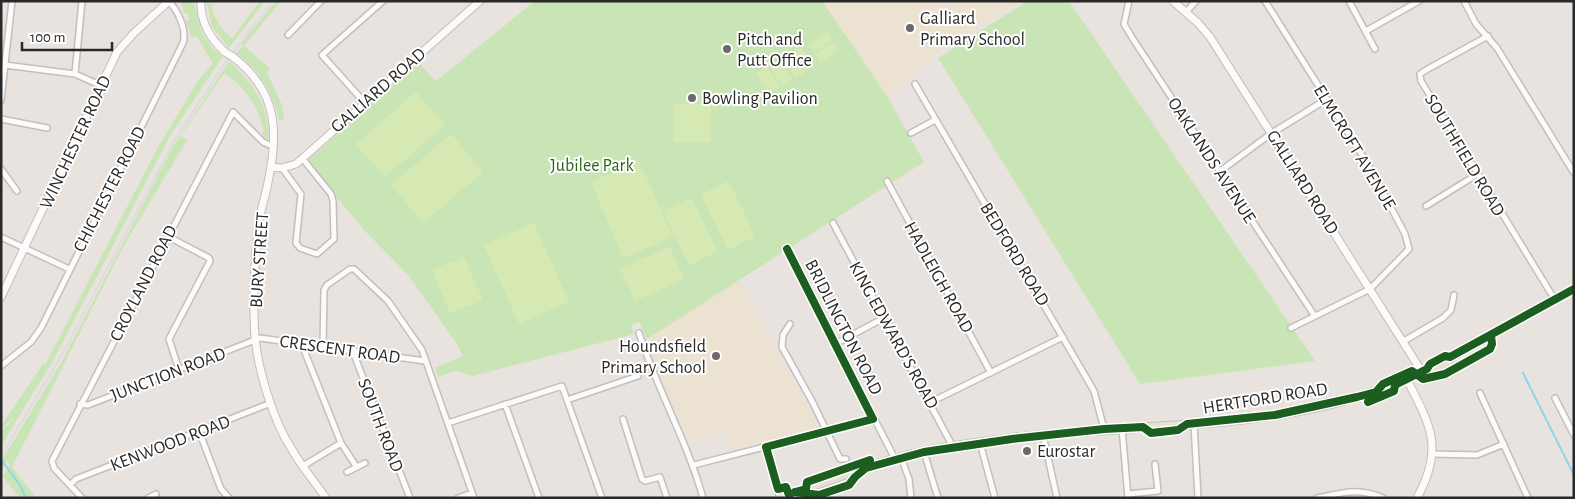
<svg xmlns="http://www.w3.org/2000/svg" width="1575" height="499" viewBox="0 0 1575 499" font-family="'Alegreya Sans',sans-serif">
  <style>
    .education { fill: #ece2d2 }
    .green { fill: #cae5b5 }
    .pitch { fill: #d6e9b3 }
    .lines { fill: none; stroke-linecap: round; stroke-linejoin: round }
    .stream { stroke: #8ed6ed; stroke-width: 2 }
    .street-casing { stroke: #c1bfc0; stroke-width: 8 }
    .secondary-casing { stroke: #c1bfc0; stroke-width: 9 }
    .primary-casing { stroke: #c4c2c0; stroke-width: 10 }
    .street { stroke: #fcfbfa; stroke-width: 5 }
    .secondary { stroke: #fcfbfa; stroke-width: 7 }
    .primary { stroke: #e7e1d2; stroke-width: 8 }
    .rail { stroke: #dddcde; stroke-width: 2 }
    .secondary-bridge-casing { stroke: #c1bfc0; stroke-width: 9; stroke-linecap: butt }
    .secondary-bridge { stroke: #fcfbfa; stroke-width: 7 }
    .cycleway-casing { stroke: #fff; stroke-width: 11 }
    .cycleway { stroke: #1b5e20; stroke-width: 8 }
    .poi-dot { fill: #6c6a68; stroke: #fff; stroke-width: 2 }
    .labels { text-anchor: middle; stroke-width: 4; stroke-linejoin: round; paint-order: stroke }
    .poi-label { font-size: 18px; fill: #292929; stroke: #fff; text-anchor: start }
    .street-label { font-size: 18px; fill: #292929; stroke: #fff }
    .park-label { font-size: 18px; fill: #296916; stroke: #fff }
  </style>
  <rect width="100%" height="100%" fill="#e8e3de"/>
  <path class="education" d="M822,1h199l-84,53 -50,42z
    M739,280l80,148 -89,22 -5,-19 -37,9 -32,-72 -9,-29z"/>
  <path class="green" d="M181,1h13l8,32 11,16 10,7 -53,80 -116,223 -53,87v-15l14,-14 -14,11v-2l42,-62 2,1 113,-218 41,-68 14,-15 -16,-27h-6l-5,-16 3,-2 -2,-6h-3z
    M260,1h5l-36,47 -17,-21 -5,-23 4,-1c3,15 9,25 21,35z
    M276,1h5l-37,45 26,22 -3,5 15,32 2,15h-5c-7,-29 -19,-49 -43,-67l7,-7 -2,-2z
    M535,1h287l65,95 37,66 -277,177 -8,-17 -8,3 3,9 -161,42 -18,-5 -17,6 -3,-9 28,-12 -6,-12 -49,-69 -44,-45 -57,-69 112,-98 17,18z
    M1028,1h41l246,360 -175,23 -202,-326z
    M229,61c24,22 39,43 40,77l-3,2 -4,-7 2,-2c-7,-27 -17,-42 -40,-58l-43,63 6,4 -65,109 -110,218 22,28 -1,3h-13l-17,-21 7,-13 -3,-3 -6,9v-8l61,-101 109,-211z"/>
  <path class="pitch" d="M827,32l5,8 -18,12 -5,-8z
    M833,43l6,8 -18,12 -5,-9z
    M802,48l5,8 -18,11 -5,-8z
    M808,58l6,8 -18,12 -6,-8z
    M780,60l12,20 -10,6 -12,-20z
    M767,67l13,20 -11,7 -13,-21z
    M416,92l29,33 -60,52 -29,-33z
    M674,104h37v38h-38z
    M451,134l32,38 -60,51 -32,-38z
    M639,161l34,76 -50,21 -32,-76z
    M729,181l26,55 -27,14 -27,-55z
    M692,198l25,53 -28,14 -26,-54z
    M534,223l35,79 -50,22 -35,-79z
    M670,247l14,32 -49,22 -15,-33z
    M464,257l19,43 -33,13 -18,-43z"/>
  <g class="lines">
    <path class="stream" d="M1523,373l51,102
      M1,459c7,12 23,27 24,39"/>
    <g class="street-casing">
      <path id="street" d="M1129,1l-5,23 9,15 181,276
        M1265,1l104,165 36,68 4,15 -39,40 -79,39
        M1349,1l26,48
        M1464,1l12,23 21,24 77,125
        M1186,12l10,-11
        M1366,31l53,-30
        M288,35l33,-34
        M1488,36l-62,34 -6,4 1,7 134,219
        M5,65l70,9 27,12
        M75,74l7,-73
        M915,84l179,307 10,38
        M1,100l11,-99
        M365,103l-43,-48 61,-54
        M1,119l46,9
        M911,133l24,-13
        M282,168l19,26 -5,49 4,5 17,6 17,-15 -1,-38 -2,-7 -29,-36
        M1,169l16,22
        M1219,172l53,-39 55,-34
        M887,181l104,192
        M1426,206l50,-31
        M833,223l120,224
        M167,236l42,22 1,3 -41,78 10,31
        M1,237l68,32
        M787,249l108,210
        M790,324l-7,11 -1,12 31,56 27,56h6
        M639,333c18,56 48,108 64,165
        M1404,341l39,-23 8,-8 3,-15
        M835,344l49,-26
        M302,345l39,98 -38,23
        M323,347l1,-57 3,-5 23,-16h4l34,32 34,49 52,148
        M353,352l57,146
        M1,366l30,-24 10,-14 142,-285c4,-13 -5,-33 -15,-42
        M1480,393l48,105
        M1555,398l19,37
        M567,400l71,-24
        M931,402l132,-65
        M80,404l8,1 172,-67 165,23
        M505,404l34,94
        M623,419l19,60 3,2 15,-4 7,21
        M448,423l114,-37 40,112
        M1194,424l4,74
        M1122,428l6,70
        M199,431l22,58 8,9
        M1043,435l14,63
        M341,443l15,23
        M980,443l15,55
        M766,447l14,51
        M924,452l14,46
        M1433,454l44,1 27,-11
        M901,457l8,22 2,19
        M694,465l179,-46
        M347,472l18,-9
        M70,485l6,-6 195,-76
        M1128,494l30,-3 -3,-27
        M82,498l-28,-30 -2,-7 181,-349 30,30 11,5
        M148,498l8,-4
        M458,498l14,-5
        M1317,498c25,-5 41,-11 66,0"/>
    </g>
    <g class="secondary-casing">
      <path id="secondary" d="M201,1c-1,20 9,38 24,51
        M1173,1l25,22 12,14 212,335
        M233,57c46,35 46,77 34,130 -2,11 -6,22 -8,33 -4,38 -7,79 -4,117 3,33 18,83 36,111 10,18 23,33 35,50
        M271,167l11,1 14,-4 184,-163
        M1,297l116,-245 17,-19 35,-32
        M1407,380c24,46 37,68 10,118"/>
    </g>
    <g class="primary-casing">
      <path id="primary" d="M1427,369l3,-5 15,-8 5,1 124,-68
        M779,498c41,-14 81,-30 122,-41 36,-10 75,-14 112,-19 138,-17 287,-4 414,-69l7,1 15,-8 1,-5"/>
    </g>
    <use href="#street" class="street"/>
    <use href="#secondary" class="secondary"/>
    <use href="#primary" class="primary"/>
    <path class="rail" d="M1,457l62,-104 111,-212 49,-75 50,-65"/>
    <g class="secondary-bridge-casing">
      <path id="secondary-bridge" d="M225,52l8,5"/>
    </g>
    <use href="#secondary-bridge" class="secondary-bridge"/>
    <g class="cycleway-casing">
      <path id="cycleway" d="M787,249l86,170 -107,28 12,42 8,-2 4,11
        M1368,402l26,-11 1,-6 32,-16 3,-5 15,-8 5,1 124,-68
        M795,492l24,3 30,-10 6,-8 11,-9 58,-16 88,-13 92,-10 39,-2 8,6 27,-3 9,-6 88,-9 82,-18 19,-5 7,-8 29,-13 11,8 22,-5 45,-25 2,-5 -1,-8
        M795,492l11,-3 1,-7 63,-22"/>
    </g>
    <use href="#cycleway" class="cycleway"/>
  </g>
  <g class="poi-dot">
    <circle cx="910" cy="28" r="5"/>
    <circle cx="727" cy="49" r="5"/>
    <circle cx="692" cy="98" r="5"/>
    <circle cx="716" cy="356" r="5"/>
    <circle cx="1027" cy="451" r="5"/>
  </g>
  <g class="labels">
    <g class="poi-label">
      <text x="920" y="24">Galliard<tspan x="920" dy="21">Primary School</tspan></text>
      <text x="737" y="45">Pitch and<tspan x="737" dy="21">Putt Office</tspan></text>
      <text x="702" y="104">Bowling Pavilion</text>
      <text x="706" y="352" text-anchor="end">Houndsfield<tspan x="706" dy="21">Primary School</tspan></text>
      <text x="1037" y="457">Eurostar</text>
    </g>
    <g class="street-label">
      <text transform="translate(378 90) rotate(-41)" y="6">GALLIARD ROAD</text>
      <text transform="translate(75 142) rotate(-65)" y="6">WINCHESTER ROAD</text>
      <text transform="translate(1355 147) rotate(59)" y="6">ELMCROFT AVENUE</text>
      <text transform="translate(1465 155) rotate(59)" y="6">SOUTHFIELD ROAD</text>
      <text transform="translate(1212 160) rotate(57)" y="6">OAKLANDS AVENUE</text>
      <text transform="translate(1303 182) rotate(58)" y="6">GALLIARD ROAD</text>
      <text transform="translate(109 189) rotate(-63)" y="6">CHICHESTER ROAD</text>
      <text transform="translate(1015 254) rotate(59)" y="6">BEDFORD ROAD</text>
      <text transform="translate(259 260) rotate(-86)" y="6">BURY STREET</text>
      <text transform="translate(939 277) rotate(61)" y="6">HADLEIGH ROAD</text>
      <text transform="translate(143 283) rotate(-63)" y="6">CROYLAND ROAD</text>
      <text transform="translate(844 327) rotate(63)" y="6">BRIDLINGTON ROAD</text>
      <text transform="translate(894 335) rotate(61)" y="6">KING EDWARD'S ROAD</text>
      <text transform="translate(340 349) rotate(8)" y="6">CRESCENT ROAD</text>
      <text transform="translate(168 374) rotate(-21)" y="6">JUNCTION ROAD</text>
      <text transform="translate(1265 398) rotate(-9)" y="6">HERTFORD ROAD</text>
      <text transform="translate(381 425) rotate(69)" y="6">SOUTH ROAD</text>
      <text transform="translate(170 443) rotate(-21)" y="6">KENWOOD ROAD</text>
    </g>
    <g class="park-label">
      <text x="592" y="171">Jubilee Park</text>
    </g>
  </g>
  <rect width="1575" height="499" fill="none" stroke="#292929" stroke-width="5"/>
  <path d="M22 42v8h90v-8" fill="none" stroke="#292929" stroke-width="2.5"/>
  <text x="30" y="42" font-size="15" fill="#292929" stroke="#ffffff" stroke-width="4" paint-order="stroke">100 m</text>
</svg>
